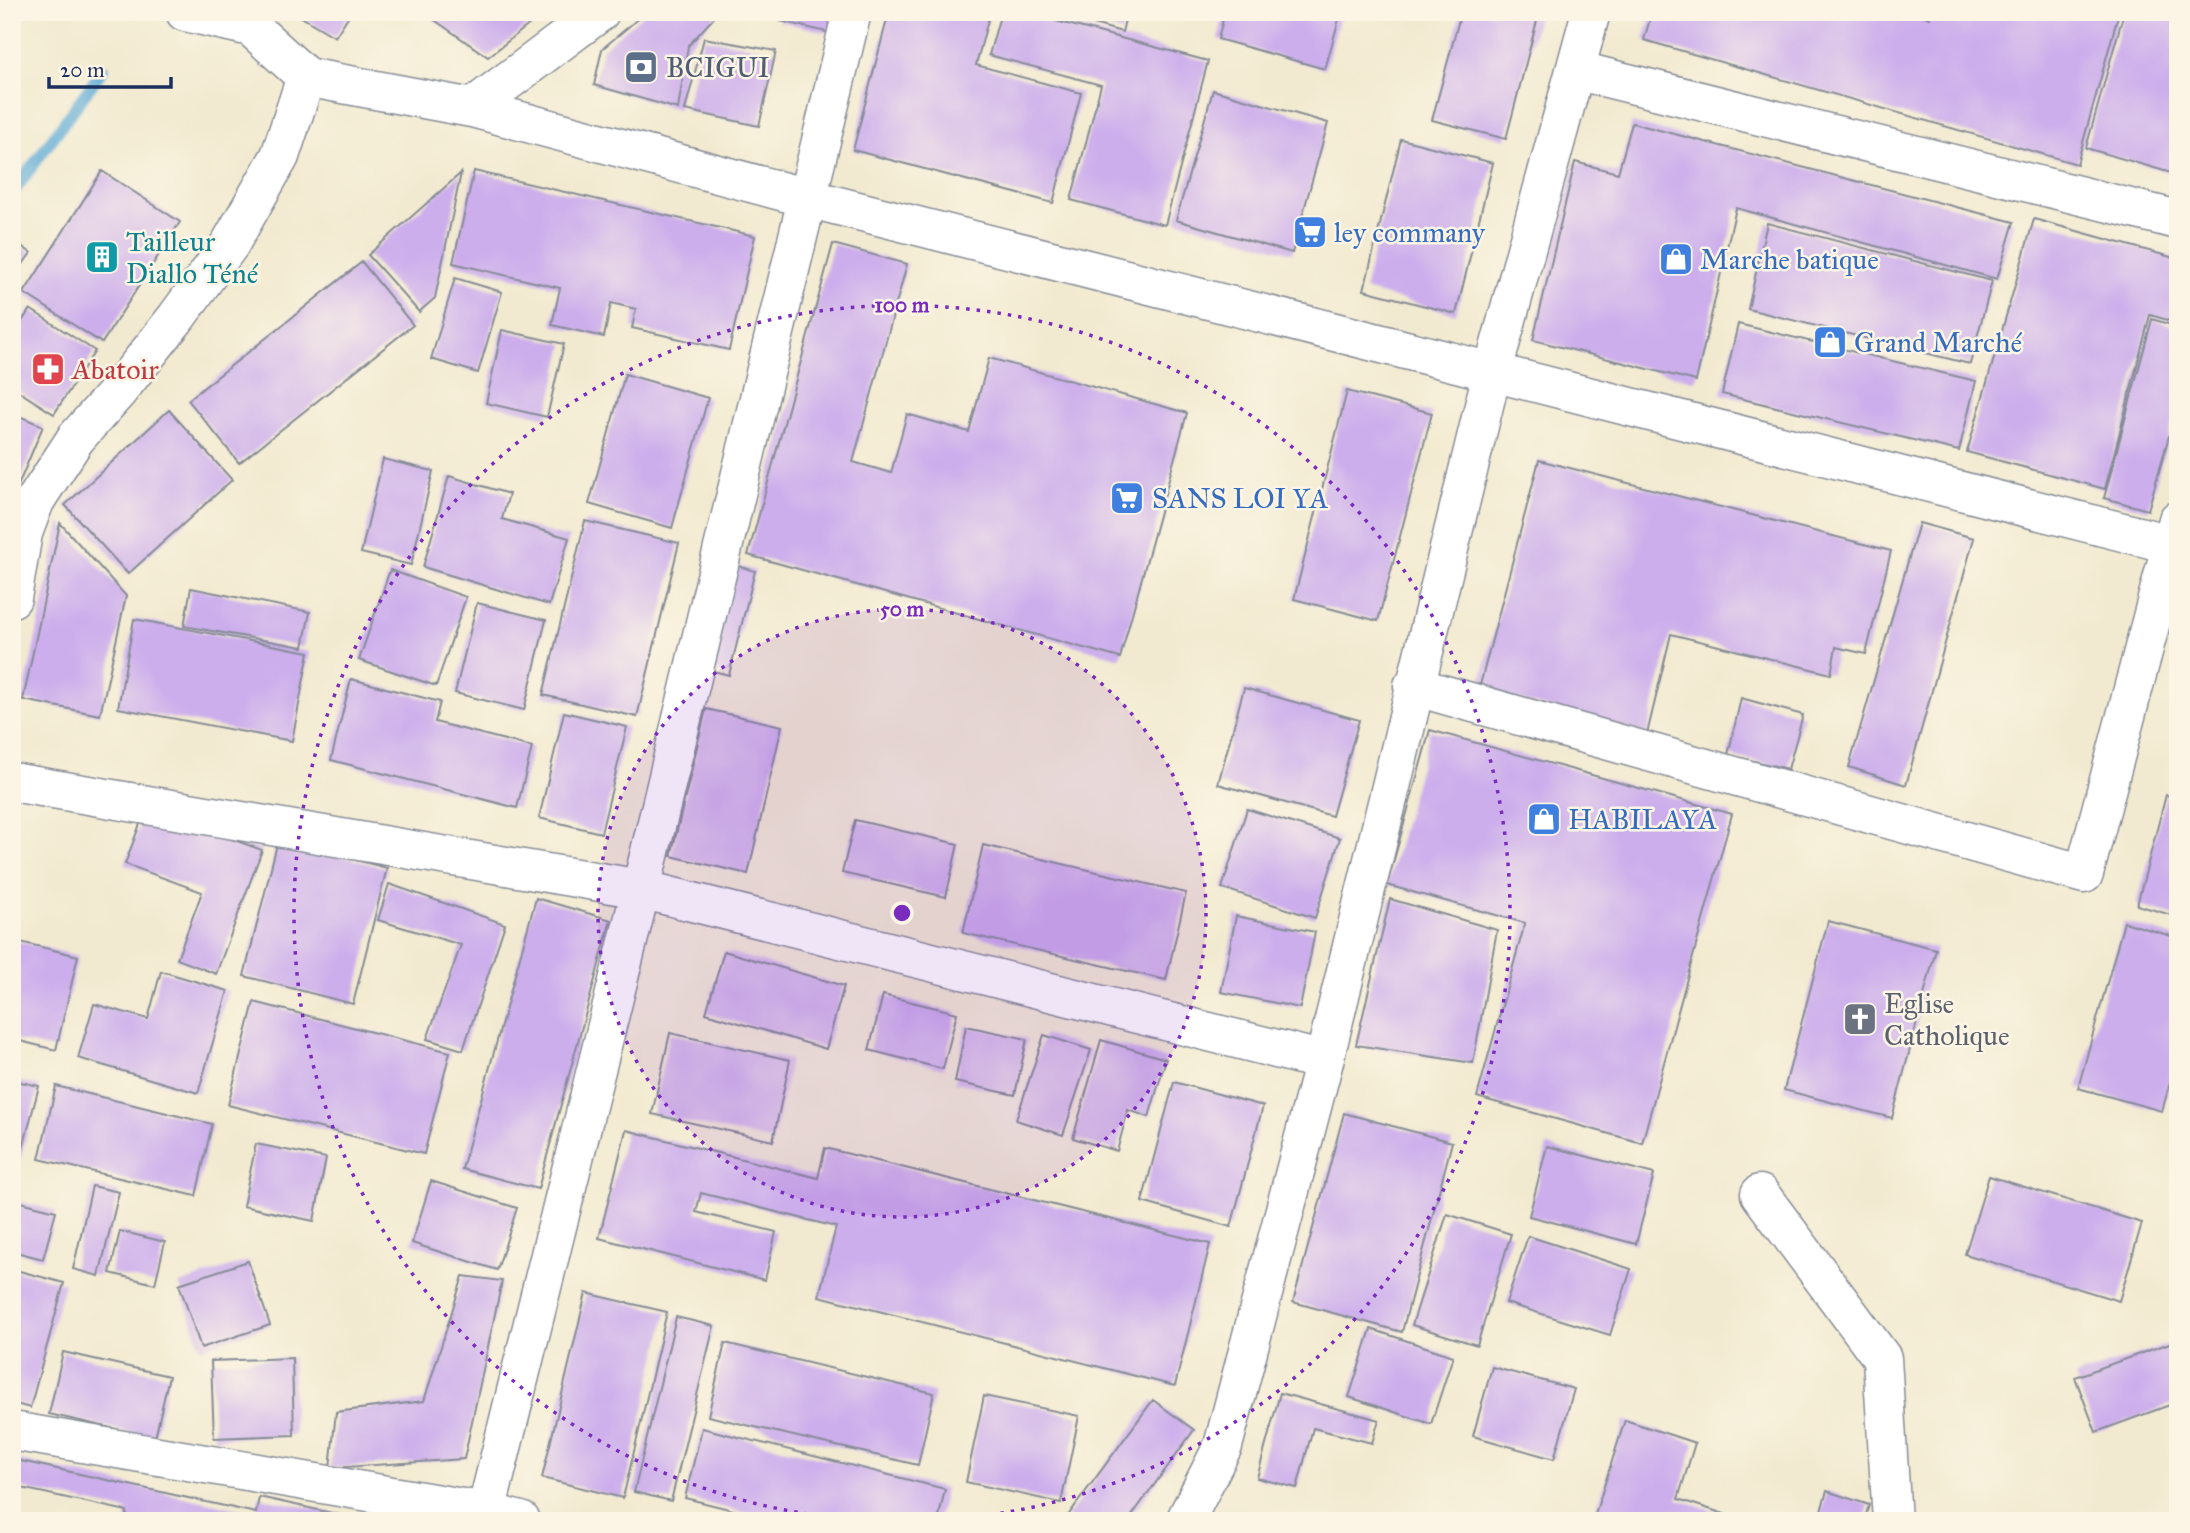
<svg xmlns="http://www.w3.org/2000/svg" width="2190" height="1533" viewBox="0 0 2190 1533" font-family="'IM FELL Great Primer',serif">
  <style>
    .lines { fill: none; stroke-linecap: round; stroke-linejoin: round }
    .stream { stroke: #5caad5; stroke-width: 12 }
    .building { fill: #ccaeec }
    .minor-casing { stroke: #868c97; stroke-width: 41 }
    .major-casing { stroke: #868c97; stroke-width: 41 }
    .minor { stroke: #fff; stroke-width: 38 }
    .major { stroke: #fff; stroke-width: 38 }
    .ring { fill: none; stroke: #7b2cbf; stroke-width: 3.5; stroke-dasharray: 3.5 7 }
    .labels { text-anchor: middle; stroke-width: 5; stroke-linejoin: round; paint-order: stroke }
    .service-label { font-size: 28px; fill: #4e5e75; stroke: #fcf5e5; text-anchor: start }
    .shop-label { font-size: 28px; fill: #366cbe; stroke: #fcf5e5; text-anchor: start }
    .culture-label { font-size: 28px; fill: #0d838f; stroke: #fcf5e5; text-anchor: start }
    .health-label { font-size: 28px; fill: #be3a42; stroke: #fcf5e5; text-anchor: start }
    .worship-label { font-size: 28px; fill: #5b616d; stroke: #fcf5e5; text-anchor: start }
    .centre { fill: #7b2cbf; stroke: #fcf5e5; stroke-width: 3.5 }
    .ring-label { font-size: 21px; text-anchor: middle; font-weight: bold; fill: #7b2cbf; stroke: #fcf5e5; stroke-width: 5; stroke-linejoin: round; paint-order: stroke }
  </style>
  <rect width="100%" height="100%" fill="#fcf5e5"/>
  <filter id="ink" filterUnits="userSpaceOnUse"><feTurbulence type="fractalNoise" baseFrequency=".0143" numOctaves="2"/><feDisplacementMap in="SourceGraphic" scale="14" xChannelSelector="R" yChannelSelector="G"/><feConvolveMatrix kernelMatrix="1 2 1 2 8 2 1 2 1" color-interpolation-filters="sRGB"/></filter>
  <filter id="wash" filterUnits="userSpaceOnUse"><feTurbulence type="fractalNoise" baseFrequency=".00686" numOctaves="4" result="noise"/><feDisplacementMap in="SourceGraphic" scale="28" xChannelSelector="R" yChannelSelector="G"/><feGaussianBlur stdDeviation="1.57" result="paint"/><feColorMatrix in="noise" values="0 0 0 0 0 0 0 0 0 0 0 0 0 0 0 0 0 1.4 0 .05"/><feComposite in="paint" operator="in"/></filter>
  <g filter="url(#wash)">
    <rect width="100%" height="100%" fill="#f2ead0"/>
    <g class="lines">
      <path class="stream" d="M12,194l91,-125"/>
    </g>
    <g id="blocks">
      <path class="building" d="M293,12h58l-16,25z
        M423,12h122l-57,45z
        M646,12h73l-31,34 -10,63 -84,-24 8,-36z
        M782,12h58l-5,22 -55,-13z
        M889,12h101l-14,53 105,28 -28,110 -200,-53z
        M1001,12h21l186,49 -43,164 -94,-25 30,-115 -112,-30z
        M1050,12h77l-5,20z
        M1225,12h116l-16,57 -107,-30z
        M1461,12l78,1 -33,126 -74,-19z
        M1652,12h260l18,6 2,-6h187l-42,152 -433,-124z
        M2124,12h54v163l-92,-27z
        M704,38l72,13 -17,75 -74,-16z
        M1213,90l115,33 -36,130 -116,-33z
        M1632,123l382,99 -17,57 -261,-71 -40,173 -163,-41 42,-178 43,11z
        M1401,139l92,24 -37,151 -92,-24z
        M102,171l78,51 -78,121 -78,-50z
        M474,171l281,65 -26,114 -97,-22 4,-19 -25,-6 -7,34 -52,-12 8,-37 -107,-25z
        M461,173l-26,125 -16,14 -51,-57z
        M2034,219l144,40v64l-28,-8 -45,174 -138,-37z
        M1767,223l225,58 -22,83 -222,-55z
        M12,239l19,14 -19,26z
        M833,244l74,20 -54,198 38,11 16,-59 62,18 20,-74 198,55 -67,245 -372,-103z
        M362,262l51,63 -174,138 -51,-63z
        M455,278l47,14 -24,81 -47,-14z
        M30,309l65,42 -41,63 -42,-27v-50z
        M2152,319l26,8v77l-30,106 -44,-12z
        M1738,324l238,57 -17,70 -237,-57z
        M502,330l62,14 -17,73 -61,-14z
        M625,374l83,24 -36,130 -83,-24z
        M1347,391l85,22 -54,208 -84,-22z
        M169,410l63,70 -104,94 -63,-69z
        M12,413l31,13 -31,74z
        M383,459l50,12 -22,94 -50,-12z
        M1539,460l352,91 -25,103 -30,-7 -5,27 -160,-40 -24,100 -168,-45z
        M449,476l60,18 -7,25 67,19 -20,67 -126,-38z
        M585,521l94,22 -42,174 -94,-22z
        M60,523l66,73 -26,119 -77,-15z
        M1919,523l55,15 -68,247 -57,-18z
        M731,564l24,7 -26,104 -24,-6z
        M390,570l76,27 -30,89 -77,-26z
        M191,588l119,24 -7,35 -119,-21z
        M477,603l69,17 -22,90 -69,-17z
        M134,619l175,33 -17,89 -174,-33z
        M351,679l89,23 -5,20 97,25 -15,61 -186,-48z
        M1244,688l115,32 -27,96 -114,-32z
        M1741,698l62,17 -15,54 -60,-14z
        M706,709l76,17 -34,148 -77,-18z
        M564,712l63,15 -26,106 -62,-15z
        M1430,730l302,84 -90,329 -165,-46 48,-174 -138,-38z
        M2166,795l12,3v119l-41,-12z
        M146,808l116,42 -46,124 -39,-15 25,-67 -77,-28z
        M1247,809l93,29 -25,80 -93,-30z
        M855,820l103,24 -12,53 -104,-24z
        M278,840l109,28 -34,136 -109,-28z
        M983,845l203,48 -20,87 -203,-47z
        M389,884l116,40 -42,126 -36,-11 34,-94 -83,-25z
        M536,898l75,22 -73,269 -76,-20z
        M1390,899l107,31 -24,133 -117,-18z
        M1236,916l79,16 -15,76 -79,-16z
        M1828,921l108,28 -44,169 -108,-28z
        M2124,922l54,16v117l-16,56 -84,-23z
        M12,940l66,16 -22,94 -44,-11z
        M724,951l120,35 -18,63 -120,-36z
        M161,971l67,20 -30,102 -120,-35 16,-54 54,15z
        M883,995l74,18 -14,56 -74,-19z
        M254,1002l196,50 -26,102 -196,-49z
        M966,1026l61,13 -12,56 -60,-13z
        M670,1033l120,27 -17,81 -121,-27z
        M1044,1035l47,15 -28,85 -47,-15z
        M1101,1040l65,19 -17,58 -21,-7 -11,41 -44,-13z
        M12,1080l27,6 -20,78 -7,-2z
        M1174,1082l89,24 -32,121 -89,-25z
        M56,1086l156,38 -16,72 -157,-37z
        M1344,1113l108,29 -50,190 -109,-30z
        M626,1130l192,48 7,-30 385,96 -35,142 -356,-90 17,-69 -135,-34 -5,19 80,20 -11,48 -166,-42z
        M256,1144l70,14 -12,63 -71,-15z
        M1547,1146l107,28 -18,70 -107,-28z
        M1989,1176l153,47 -23,78 -154,-47z
        M431,1181l86,27 -20,62 -85,-27z
        M92,1186l27,6 -20,84 -26,-7z
        M17,1201l39,10 -13,48 -31,-8v-33z
        M1447,1214l64,20 -34,111 -65,-20z
        M120,1231l45,11 -10,42 -45,-11z
        M1528,1236l103,33 -21,66 -104,-32z
        M248,1261l22,64 -69,23 -22,-64z
        M12,1269l52,14 -34,125 -18,-5z
        M463,1276l39,5 -38,178 -134,9 6,-56 88,-11z
        M586,1293l81,19 -44,186 -81,-20z
        M676,1317l38,9 -43,175 -37,-9z
        M1371,1329l82,27 -22,68 -82,-27z
        M2178,1340v62l-82,30 -21,-55z
        M725,1343l209,50 -16,72 -210,-49z
        M63,1352l106,24 -14,62 -106,-24z
        M292,1358l2,77 -80,3 -3,-77z
        M1492,1367l82,22 -20,70 -81,-23z
        M1280,1393l99,27 -7,23 -59,-15 -16,60 -40,-10z
        M984,1396l95,20 -18,87 -95,-21z
        M1153,1400l41,30 -66,91h-57l-4,-4z
        M1625,1420l70,23 -17,56 68,22h-153z
        M702,1428l243,61 -7,32h-161l-92,-23z
        M12,1459l244,54 3,-16 109,24h-242l1,-10 -115,-25z
        M1827,1491l42,14 -5,16h-46z"/>
    </g>
  </g>
  <g filter="url(#ink)">
    <use href="#blocks" fill-opacity="0" stroke="#868c97" stroke-width="2"/>
    <g class="lines">
      <g class="minor-casing">
        <path id="minor" d="M1575,70l603,150
          M12,598l11,-65 12,-32 41,-63 43,-48 57,-72 54,-74 50,-88 26,-79
          M1413,686l671,188 94,-354
          M12,782l629,107 683,172
          M1760,1194l122,164 10,163
          M12,1431l474,81 35,9
          M486,1512l155,-623 211,-877
          M1185,1521l38,-75 101,-385 165,-676 102,-373"/>
      </g>
      <g class="major-casing">
        <path id="major" d="M185,12l66,15
          M239,12l12,15 55,50 166,31 335,90 1371,348
          M472,108l128,-96"/>
      </g>
      <use href="#minor" class="minor"/>
      <use href="#major" class="major"/>
    </g>
  </g>
  <circle cx="902" cy="913" r="304" fill="#7b2cbf" fill-opacity=".12"/>
  <g class="ring">
    <circle cx="902" cy="913" r="304"/>
    <path d="M881 1521A608 608 0 1 1 923 1521"/>
  </g>
  <defs>
    <g id="bank-square" transform="scale(1.75)"><rect x="-9" y="-9" width="18" height="18" rx="4" fill="#5c6f8a" stroke="#fcf5e5"/><path d="M-6-4H6V4H-6ZM0-2.3a2.3 2.3 0 1 0 0 4.6a2.3 2.3 0 1 0 0-4.6Z" fill="#fff"/></g>
    <g id="supermarket-square" transform="scale(1.75)"><rect x="-9" y="-9" width="18" height="18" rx="4" fill="#3f7fe0" stroke="#fcf5e5"/><path d="M-6-5.5h2.5l.6 2H6L4.5 2H-2.5L-4.4-4H-6ZM-1.5 3.2a1.3 1.3 0 1 0 .1 0ZM3 3.2a1.3 1.3 0 1 0 .1 0Z" fill="#fff"/></g>
    <g id="building-square" transform="scale(1.75)"><rect x="-9" y="-9" width="18" height="18" rx="4" fill="#0f9aa8" stroke="#fcf5e5"/><path d="M-4-6H4V6H1V3H-1V6H-4ZM-2.5-4.3h1.7v1.8h-1.7ZM.8-4.3h1.7v1.8H.8ZM-2.5-1h1.7V.8h-1.7ZM.8-1h1.7V.8H.8Z" fill="#fff"/></g>
    <g id="shop-square" transform="scale(1.75)"><rect x="-9" y="-9" width="18" height="18" rx="4" fill="#3f7fe0" stroke="#fcf5e5"/><path d="M-5-2.5h2.3a2.7 3.5 0 0 1 5.4 0H5L5.5 6h-11ZM-1.5-2.5h3a1.5 2.3 0 0 0-3 0Z" fill="#fff"/></g>
    <g id="pharmacy-square" transform="scale(1.75)"><rect x="-9" y="-9" width="18" height="18" rx="4" fill="#e0444e" stroke="#fcf5e5"/><path d="M-2-6h4v4h4v4h-4v4h-4v-4h-4v-4h4Z" fill="#fff"/></g>
    <g id="church-square" transform="scale(1.75)"><rect x="-9" y="-9" width="18" height="18" rx="4" fill="#6b7280" stroke="#fcf5e5"/><path d="M-1.2-6h2.4v3.5h3.3v2.4h-3.3V6h-2.4V-.1h-3.3v-2.4h3.3Z" fill="#fff"/></g>
  </defs>
  <g fill-rule="evenodd">
    <use href="#bank-square" x="641" y="67"/>
    <use href="#supermarket-square" x="1310" y="232"/>
    <use href="#building-square" x="102" y="257"/>
    <use href="#shop-square" x="1676" y="259"/>
    <use href="#shop-square" x="1830" y="342"/>
    <use href="#pharmacy-square" x="48" y="369"/>
    <use href="#supermarket-square" x="1127" y="498"/>
    <use href="#shop-square" x="1544" y="819"/>
    <use href="#church-square" x="1860" y="1019"/>
  </g>
  <g class="labels">
    <g class="service-label">
      <text x="666" y="77">BCIGUI</text>
    </g>
    <g class="shop-label">
      <text x="1334" y="242">ley commany</text>
      <text x="1700" y="269">Marche batique</text>
      <text x="1854" y="352">Grand Marché</text>
      <text x="1152" y="508">SANS LOI YA</text>
      <text x="1568" y="829">HABILAYA</text>
    </g>
    <g class="culture-label">
      <text x="126" y="251">Tailleur<tspan x="126" dy="32">Diallo Téné</tspan></text>
    </g>
    <g class="health-label">
      <text x="72" y="379">Abatoir</text>
    </g>
    <g class="worship-label">
      <text x="1884" y="1013">Eglise<tspan x="1884" dy="32">Catholique</tspan></text>
    </g>
  </g>
  <circle cx="902" cy="913" r="10" class="centre"/>
  <g class="ring-label">
    <text x="902" y="312">100 m</text>
    <text x="902" y="616">50 m</text>
  </g>
  <rect width="2190" height="1533" fill="none" stroke="#fcf5e5" stroke-width="42"/>
  <path d="M49 77v10h122v-10" fill="none" stroke="#1b2f5e" stroke-width="3.5"/>
  <text x="60" y="77" font-size="21" fill="#1b2f5e" stroke="#fcf5e5" stroke-width="5" paint-order="stroke">20 m</text>
</svg>
